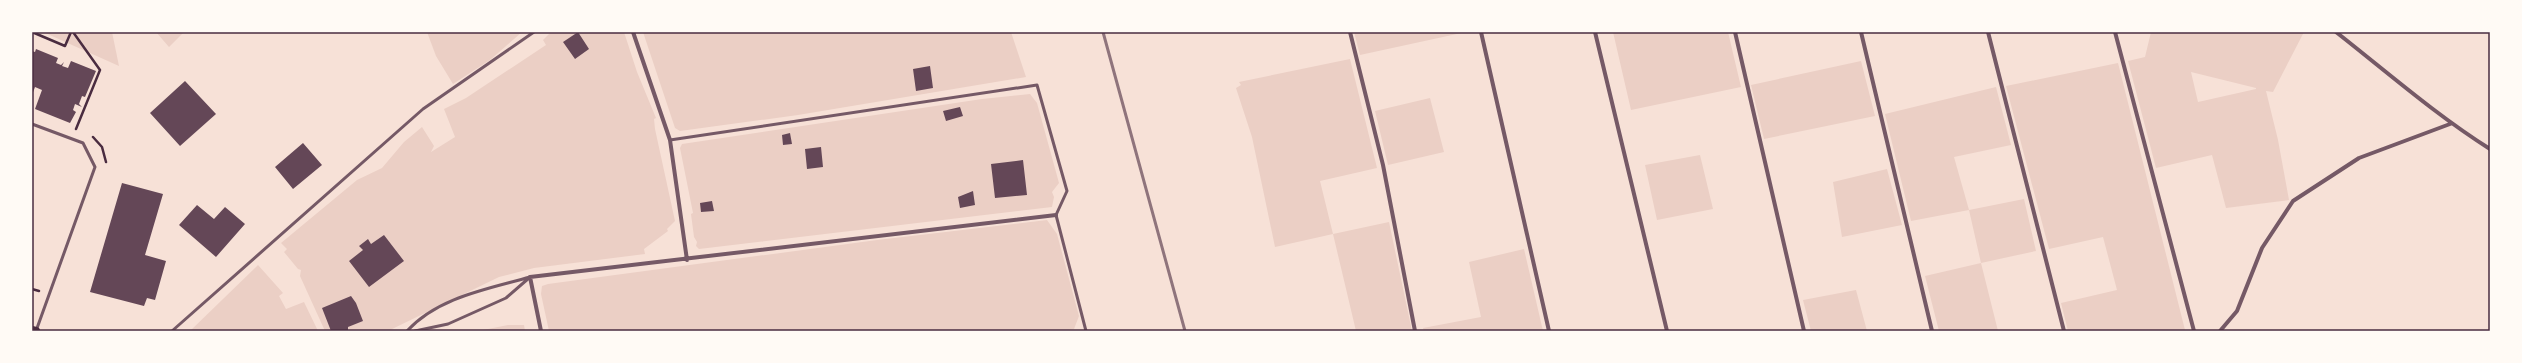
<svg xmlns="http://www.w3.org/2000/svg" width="2522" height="363" viewBox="0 0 2522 363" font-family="'Work Sans',sans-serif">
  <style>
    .green { fill: #ebcfc5; fill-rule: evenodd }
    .building { fill: #644757 }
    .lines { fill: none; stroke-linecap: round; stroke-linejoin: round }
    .path { stroke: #4a2c40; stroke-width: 2.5 }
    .service { stroke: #755966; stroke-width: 3 }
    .minor { stroke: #755966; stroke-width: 4 }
    .secondary { stroke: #4a2c40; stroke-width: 8 }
    .rail { stroke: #8f747c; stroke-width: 3 }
    .neatline { fill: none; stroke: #4a2c40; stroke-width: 1.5 }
  </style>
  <rect width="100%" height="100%" fill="#f7e1d7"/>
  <path class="green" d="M43,32h69l7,34z
    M156,32h28l-15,15z
    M427,32h95l-32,28 -37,24 -17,-28z
    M551,32h73l13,40 19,46 -2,1 1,10 20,92 -8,8 1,2 -24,18 1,5 -111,14 -35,9 -111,54h-63l-25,-55 1,-6 -3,-1 -14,-17 3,-3 -6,-6 76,-63 25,-12 22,-26 18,-15 12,19 -3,6 24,-15 -11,-28 22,-11 80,-53 -3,-5z
    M643,32h368l15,45 -228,38 -118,16 -5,-3z
    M1354,32h112l-106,23z
    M1613,32h115l13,55 -110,23z
    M2151,32h153l-31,60 -7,-1 12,49 11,60 -63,8 -14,-53 -56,13 -28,-107 17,-4zM2191,72l65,16v1l-58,13z
    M1350,59l27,109 -57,13 13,53 56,-12 23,109h-56l-23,-97 -58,13 -23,-110 -16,-49 5,-3 -2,-3z
    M1861,61l14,55 -111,23 -13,-54z
    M2118,63l67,267 -117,1 -7,-28 56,-13 -14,-53 -54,12 -43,-163z
    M1996,87l15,58 -57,12 15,53 55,-11 12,52 -55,12 17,68h-59l-14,-55 56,-13 -12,-53 -58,11 -26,-107z
    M1030,94l7,9 22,80 -7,9 2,5 -2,10 -353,42 -3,-3 1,-4 -3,-5 -3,-23 2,-1 -13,-65 2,-4 300,-45z
    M1430,98l14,54 -56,13 -13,-54z
    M1700,155l13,54 -56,11 -12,-55z
    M1887,169l15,56 -60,12 -9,-55z
    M1047,220l10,14 22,82 -5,13 -11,2h-514l-8,-37 1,-8 6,-2 329,-44z
    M1524,249l19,82h-119l-1,-3 58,-11 -12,-55z
    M258,265l25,28 -4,3 7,13 18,-7 14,29h-128z
    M1856,290l11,41h-56l-8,-31z
    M508,325h16l1,6h-47z"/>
  <path class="building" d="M578,32l11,17 -14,10 -12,-17z
    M36,49l22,9 -2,5 5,2 3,-3 -2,4 6,2 3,-7 25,10 -11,26 -3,-1 -3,8 3,3 -7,-3 -2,6 3,2 -6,11 -35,-14 7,-19 -7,-3 -3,8v-44l3,1z
    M930,66l3,22 -17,3 -3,-22z
    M185,81l31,33 -36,32 -30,-33z
    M960,107l3,9 -17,5 -3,-10z
    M790,133l2,11 -9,1 -1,-10z
    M303,143l19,22 -29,24 -18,-22z
    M821,147l2,20 -16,2 -2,-20z
    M1023,160l4,35 -32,3 -4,-34z
    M122,183l41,11 -18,61 21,6 -11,39 -8,-2 -3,8 -54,-14z
    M973,191l2,14 -15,3 -2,-11z
    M712,201l2,10 -13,1 -1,-9z
    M197,205l17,14 11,-12 20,17 -29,33 -37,-32z
    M384,235l20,26 -35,26 -20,-26 14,-11 -4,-4 9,-7 3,5z
    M351,296l5,7 7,18 -15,6v4h-17l-9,-23z"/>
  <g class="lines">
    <path class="path" d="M32,32l33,14 6,-14
      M73,32l27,38 -24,59
      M93,137l9,10 4,15
      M32,289l7,2"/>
    <path class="service" d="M32,124l51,19 12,24 -59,164
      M670,140l367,-55 30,106 -11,24 30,116
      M172,331l251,-222 111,-77
      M407,331c31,-34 81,-42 123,-54
      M415,331l33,-7 58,-26 23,-20"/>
    <path class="minor" d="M633,32l37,108 17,120
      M1350,32l33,133 32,166
      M1481,32l68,299
      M1595,32l72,299
      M1735,32l69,299
      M1861,32l71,299
      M1988,32l76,299
      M2115,32l79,299
      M2336,32c51,40 100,83 154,117
      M541,331l-11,-54 526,-62
      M2220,331l17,-20 25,-63 31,-47 66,-43 91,-34"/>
    <path class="secondary" d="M32,330l4,1"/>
    <path class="rail" d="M1103,32l82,299"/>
  </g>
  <rect width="2522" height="363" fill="none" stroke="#fffaf5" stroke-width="66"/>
  <rect x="33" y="33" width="2456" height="297" class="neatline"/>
</svg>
